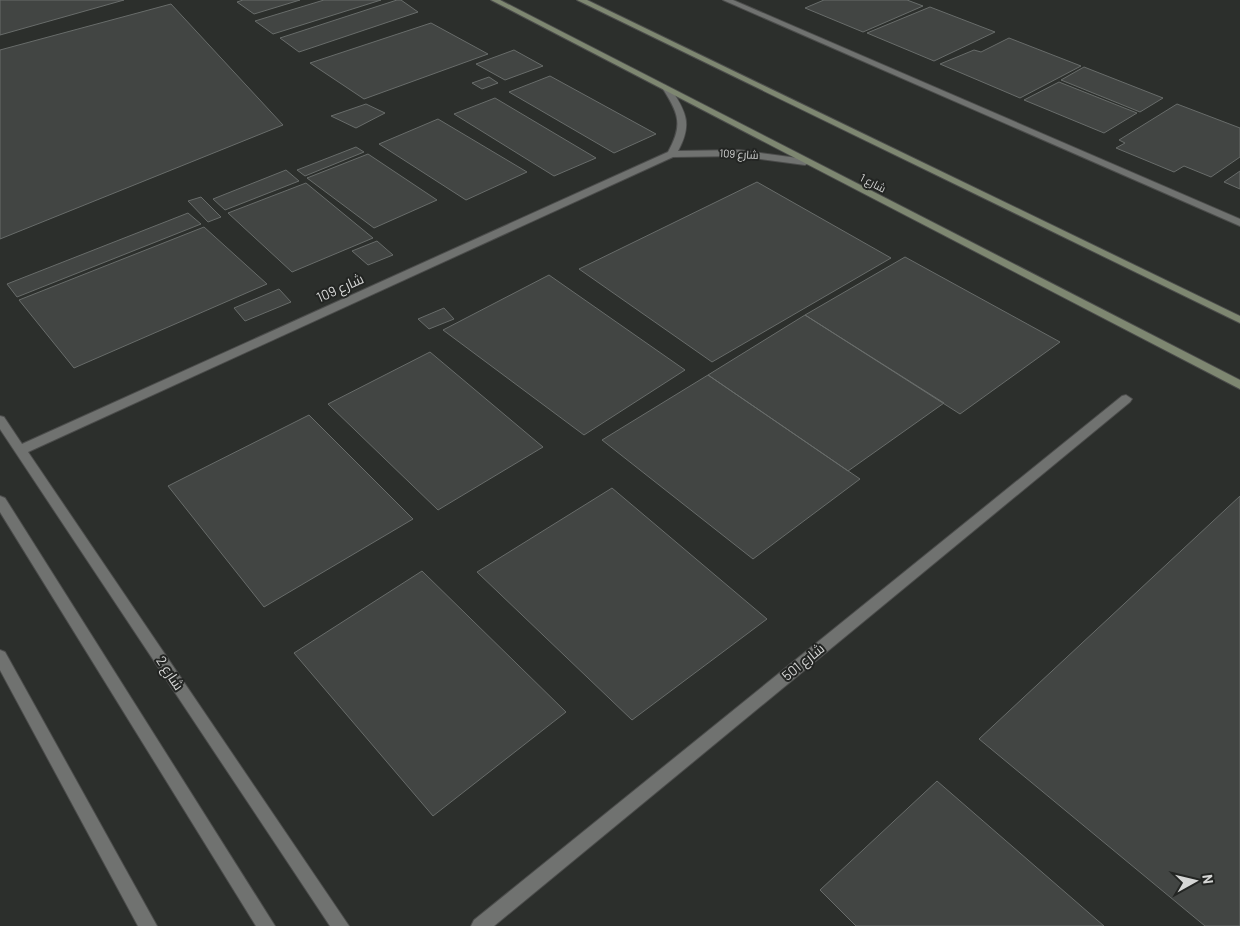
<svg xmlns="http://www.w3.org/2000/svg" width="1240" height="926" viewBox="0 0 1240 926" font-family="Barlow,Cairo,sans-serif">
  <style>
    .building { fill: #424543; stroke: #686c6a }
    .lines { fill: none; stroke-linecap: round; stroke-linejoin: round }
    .lane-casing { stroke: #4b4c4b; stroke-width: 2 }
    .street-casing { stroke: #4b4c4b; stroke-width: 2 }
    .secondary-casing { stroke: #4b4c4b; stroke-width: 2 }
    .lane { fill: #707270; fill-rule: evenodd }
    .street { fill: #707270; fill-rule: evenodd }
    .secondary { fill: #7e8771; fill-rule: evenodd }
    .labels { text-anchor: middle; stroke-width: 4; stroke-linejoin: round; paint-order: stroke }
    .far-street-label { font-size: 11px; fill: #d5d6d5; stroke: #232523 }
    .street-label { font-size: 14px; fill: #d5d6d5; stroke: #232523 }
  </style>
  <rect width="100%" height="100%" fill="#2c2f2c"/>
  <path class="building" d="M0,0h124l-124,35z
    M243,0h57l-46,14 -17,-12z
    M324,0h57l-108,34 -18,-13z
    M397,0h4l17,12 -119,40 -19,-14z
    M824,0h83l16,6 -60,26 -58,-24z
    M171,4l112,121 -283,114v-189z
    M930,7l65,25 -61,29 -67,-28z
    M431,23l57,31 -124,45 -54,-36z
    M1009,38l72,28 -61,32 -80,-34 34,-14 7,2z
    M514,50l29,16 -38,14 -29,-16z
    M1084,67l79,31 -23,14 -79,-32z
    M550,76l106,58 -42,19 -105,-61z
    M489,77l9,6 -16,6 -10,-6z
    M1059,82l78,31 -33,20 -80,-33z
    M495,98l101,60 -42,18 -100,-62z
    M366,104l19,9 -29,15 -25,-12z
    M1177,104l63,24v29l-29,20 -27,-11 -10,6 -58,-24 9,-5 -6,-3z
    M438,119l89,53 -61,28 -87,-56z
    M356,147l8,5 -59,24 -8,-6z
    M368,154l69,46 -63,28 -67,-50z
    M286,170l13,11 -74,29 -12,-11z
    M1240,171v18l-16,-7z
    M757,182l134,76 -179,104 -133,-93z
    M306,183l67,55 -81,34 -64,-59z
    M201,197l20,20 -13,5 -20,-21z
    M188,213l13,11 -184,73 -10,-13z
    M204,227l63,57 -193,84 -55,-68z
    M377,241l16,14 -25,10 -16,-14z
    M905,257l155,85 -100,72 -155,-99z
    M549,275l136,95 -101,65 -141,-105z
    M279,289l12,13 -46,19 -11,-13z
    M444,308l10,11 -25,10 -11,-10z
    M805,315l139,88 -96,68 -140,-96z
    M430,352l113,95 -105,63 -110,-106z
    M708,375l152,104 -107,80 -151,-119z
    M309,415l104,104 -149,88 -96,-121z
    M612,488l155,131 -135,101 -155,-148z
    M1240,496v430h-35l-226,-187z
    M422,571l144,141 -133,104 -139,-163z
    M937,781l167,145h-248l-36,-36z"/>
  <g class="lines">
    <g class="lane-casing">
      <path id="lane" d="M723,0h10l507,219v7z"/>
    </g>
    <g class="street-casing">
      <path id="street" d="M664,87l7,2c16,24 21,36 7,62l61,-1 66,9 5,3 -5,3 -66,-9 -66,1 -645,295 321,474h-19l-330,-497v-13l4,1 18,27 646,-292c15,-27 11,-38 -5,-63z
        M1126,395l6,4 -2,3 -636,524h-23l3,-6 648,-524z
        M0,496l5,2 270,428h-19l-256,-414z
        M0,650l5,2 152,274h-19l-138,-256z"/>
    </g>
    <g class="secondary-casing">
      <path id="secondary" d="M491,0h9l740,380v9z
        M577,0h10l653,316v7z"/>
    </g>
    <use href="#lane" class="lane"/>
    <use href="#street" class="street"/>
    <use href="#secondary" class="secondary"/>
  </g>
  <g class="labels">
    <g class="far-street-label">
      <text transform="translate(739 154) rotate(3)" y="4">شارع 109</text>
      <text transform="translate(873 183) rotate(27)" y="4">شارع 1</text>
    </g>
    <g class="street-label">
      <text transform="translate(340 288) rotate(-24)" y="5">شارع 109</text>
      <text transform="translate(803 662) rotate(-39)" y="5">شارع 501</text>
      <text transform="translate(170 673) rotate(56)" y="5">شارع 2</text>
    </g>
  </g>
  <g transform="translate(1195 881) rotate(82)" stroke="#232523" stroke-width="4" paint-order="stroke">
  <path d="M0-4L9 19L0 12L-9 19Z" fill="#d5d6d5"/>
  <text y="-8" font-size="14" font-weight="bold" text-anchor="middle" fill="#d5d6d5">N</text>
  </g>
</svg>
